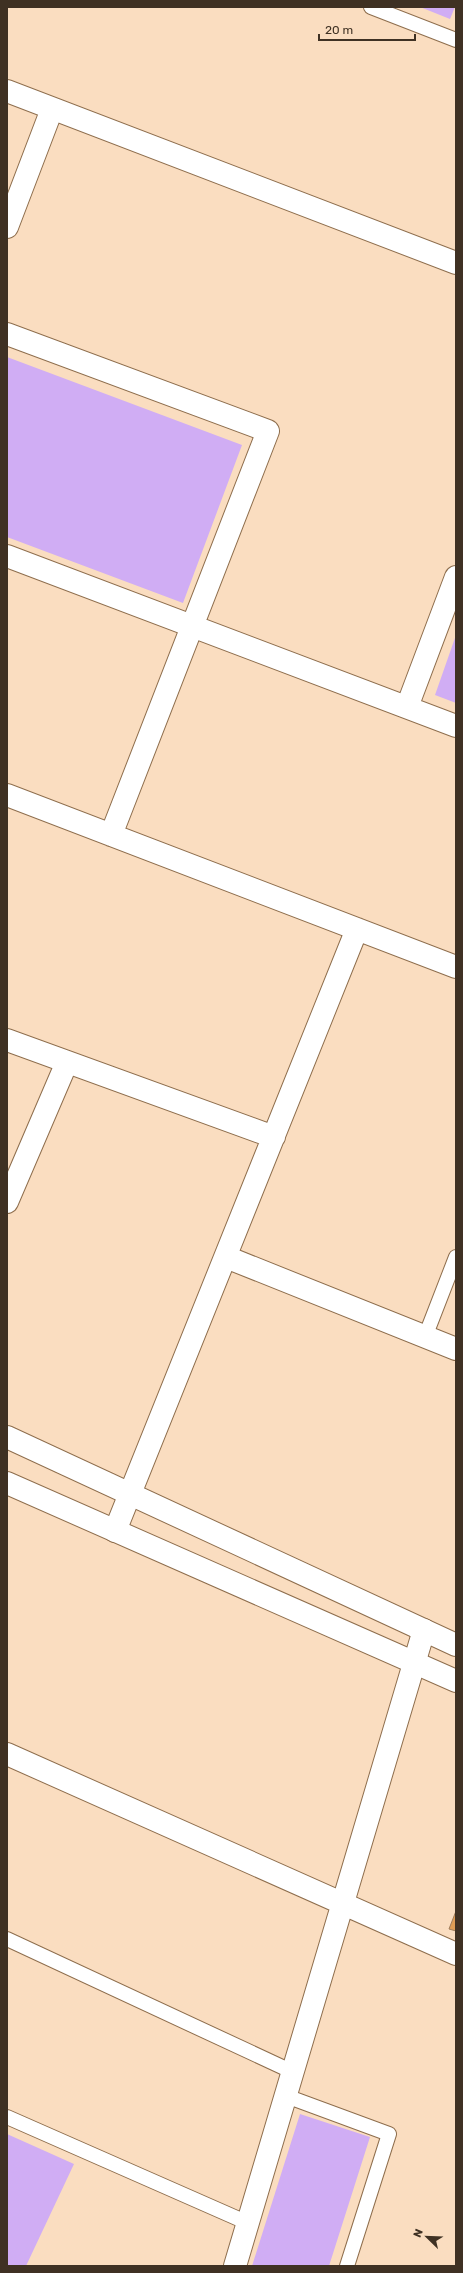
<svg xmlns="http://www.w3.org/2000/svg" width="463" height="2273" viewBox="0 0 463 2273" font-family="Rubik,sans-serif">
  <style>
    .green { fill: #d0adf4 }
    .building { fill: #de9d56; stroke: #9e7d5c }
    .lines { fill: none; stroke-linecap: round; stroke-linejoin: round }
    .service-casing { stroke: #8e6e4d; stroke-width: 16 }
    .minor-casing { stroke: #8e6e4d; stroke-width: 24 }
    .tertiary-casing { stroke: #8e6e4d; stroke-width: 24 }
    .service { stroke: #fff; stroke-width: 14 }
    .minor { stroke: #fff; stroke-width: 22 }
    .tertiary { stroke: #fff; stroke-width: 22 }
  </style>
  <rect width="100%" height="100%" fill="#faddc0"/>
  <path class="green" d="M420,7h35l-5,12z
    M7,357l235,88 -59,158 -176,-66z
    M456,635v68l-21,-8z
    M300,2114l70,23 -41,129h-77z
    M7,2134l67,30 -48,102h-19z"/>
  <path class="building" d="M456,1911v20l-7,-2z"/>
  <g class="lines">
    <g class="service-casing">
      <path id="service" d="M371,7l85,33
        M425,1337l31,-80
        M7,1939l286,133
        M286,2096l103,38 -42,132
        M7,2117l241,106"/>
    </g>
    <g class="minor-casing">
      <path id="minor" d="M7,227l45,-118
        M7,334l261,97 -157,404
        M7,556l449,170
        M407,707l49,-130
        M7,795l449,172
        M7,1040l267,97
        M7,1202l60,-140
        M226,1257l230,92
        M115,1531l242,-602
        M7,1754l449,200
        M235,2266l189,-636"/>
    </g>
    <g class="tertiary-casing">
      <path id="tertiary" d="M7,91l449,172
        M7,1437l449,208
        M7,1483l449,198"/>
    </g>
    <use href="#service" class="service"/>
    <use href="#minor" class="minor"/>
    <use href="#tertiary" class="tertiary"/>
  </g>
  <rect width="463" height="2273" fill="none" stroke="#3f3123" stroke-width="16"/>
  <g transform="translate(427 2237) rotate(293)" stroke="#faddc0" stroke-width="3" paint-order="stroke">
  <path d="M0-3L7 15L0 10L-7 15Z" fill="#3f3123"/>
  <text y="-6" font-size="11" font-weight="bold" text-anchor="middle" fill="#3f3123">N</text>
  </g>
  <path d="M319 34v6h96v-6" fill="none" stroke="#3f3123" stroke-width="2"/>
  <text x="325" y="34" font-size="12" fill="#3f3123" stroke="#faddc0" stroke-width="3" paint-order="stroke">20 m</text>
</svg>
